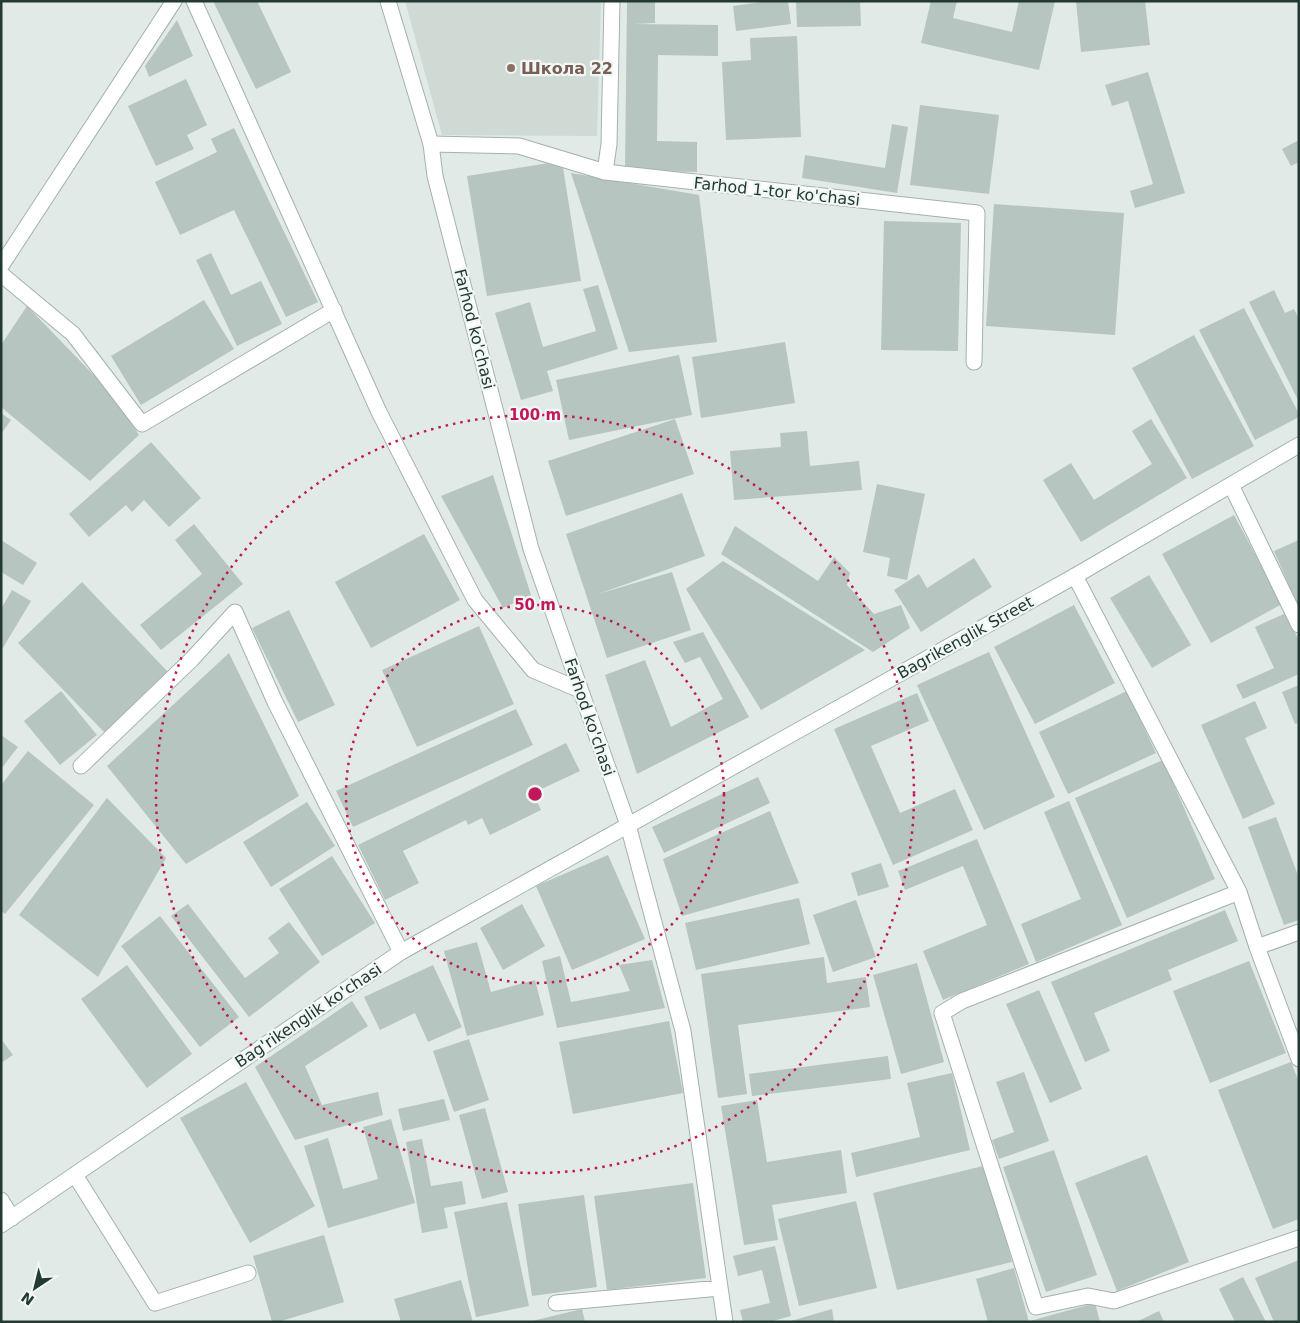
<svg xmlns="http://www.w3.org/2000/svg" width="1300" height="1323" viewBox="0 0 1300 1323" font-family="'DejaVu Sans',sans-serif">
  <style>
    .built { fill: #cfdad5 }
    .building { fill: #b6c5bf }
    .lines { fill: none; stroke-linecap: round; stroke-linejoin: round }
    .minor-casing { stroke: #a4b1ad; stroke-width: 17 }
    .tertiary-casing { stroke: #a4b1ad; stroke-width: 17 }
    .secondary-casing { stroke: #a0b5ae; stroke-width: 17 }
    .minor { stroke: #fff; stroke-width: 15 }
    .tertiary { stroke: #fff; stroke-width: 15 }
    .secondary { stroke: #fff; stroke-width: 15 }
    .ring { fill: none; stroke: #c2185b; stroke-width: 2.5; stroke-dasharray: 2.5 5 }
    .education-dot { fill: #8d6e63; stroke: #f1f7f4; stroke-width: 2 }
    .labels { text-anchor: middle; stroke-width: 4.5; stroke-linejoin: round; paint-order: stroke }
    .education-label { font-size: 16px; font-weight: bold; fill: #785e54; stroke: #f1f7f4; text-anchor: start }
    .street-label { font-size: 16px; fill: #223934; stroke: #f1f7f4 }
    .centre { fill: #c2185b; stroke: #f1f7f4; stroke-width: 2.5 }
    .ring-label { font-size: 15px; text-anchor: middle; font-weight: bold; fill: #c2185b; stroke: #f1f7f4; stroke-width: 4.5; stroke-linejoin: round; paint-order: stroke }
  </style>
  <rect width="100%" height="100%" fill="#e1eae6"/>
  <path class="built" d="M405,1h196l-4,135 -155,-1z"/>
  <path class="building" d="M213,1h44l34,71 -35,17z
    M627,1h28v22l-22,1 85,1v31l-60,-1 -1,86 40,1v30l-72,-2z
    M769,1h19l3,23 -55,7 -3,-25z
    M796,1h64l1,25 -64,1z
    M931,1h26l-4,17 59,14 7,-31h36l-16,69 -118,-27z
    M1076,1h69l5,44 -69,7z
    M177,20l16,36 -44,21 -4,-11z
    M797,36l4,101 -75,3 -4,-78 29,-2 -1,-22z
    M1148,72l37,121 -50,15 -5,-17 23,-7 -25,-83 -16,5 -7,-21z
    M186,79l21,46 -20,10 7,14 -38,17 -28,-60z
    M920,105l79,10 -10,79 -79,-9z
    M892,124l16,3 -11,66 -95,-15 3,-23 80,13z
    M234,128l84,174 -32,15 -52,-107 -54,25 -25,-53 62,-30 -6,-13z
    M1299,140v22l-8,4 -9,-17z
    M562,161l19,120 -94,15 -20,-120z
    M571,173l128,22 18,147 -88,10z
    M994,204l130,9 -9,122 -129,-9z
    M884,221l77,2 -3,128 -77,-1z
    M211,253l20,42 30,-14 21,43 -45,22 -41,-86z
    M598,285l20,64 -71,22 6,20 -32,9 -26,-87 35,-11 13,45 53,-16 -13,-42z
    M1274,290l11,23 9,-4 5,10v83l-50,-100z
    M204,300l30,49 -93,56 -30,-49z
    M27,306l82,85 30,44 -49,46 -89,-74v-62z
    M1244,308l55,106v3l-44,23 -56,-110z
    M1194,335l60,111 -62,33 -60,-111z
    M785,342l10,61 -94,15 -9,-61z
    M679,355l13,60 -123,25 -13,-60z
    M1,413l10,7 -10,14z
    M675,419l19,55 -128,42 -18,-55z
    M1151,419l36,59 -106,64 -38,-62 28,-17 23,37 58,-36 -20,-33z
    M807,431l3,35 49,-5 3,29 -128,10 -4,-49 51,-4 -1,-14z
    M151,442l50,56 -32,29 -25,-27 -12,12 -6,-7 -37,32 -20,-23z
    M493,475l38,120 -28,13 -62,-112z
    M877,484l48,10 -18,86 -20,-4 3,-18 -27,-6z
    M682,493l23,63 -107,38 74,-22 19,58 -84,28 -41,-124z
    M1234,515l48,89 -71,39 -49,-89z
    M194,524l49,60 -82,66 -21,-25 62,-51 -27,-34z
    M735,526l83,55 16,-24 16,16 -3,12 27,29 27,-9 9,23 -37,24 -152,-98z
    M424,534l36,66 -89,48 -36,-66z
    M1,540l36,23 -14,22 -22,-13z
    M1299,540v68l-25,-57z
    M974,558l18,29 -71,45 -27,-42 25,-16 8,14z
    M723,561l142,89 -104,60 -75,-121z
    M1149,575l42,70 -39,23 -42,-70z
    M82,582l86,90 -63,61 -87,-90z
    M12,590l19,11 -30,50v-42z
    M1074,605l41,78 -80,41 -41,-77z
    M289,610l46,95 -37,17 -46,-94z
    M1286,613l13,28v33l-56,25 -7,-14 38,-17 -19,-41z
    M479,626l35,78 -97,43 -35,-77z
    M703,632l46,85 -112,57 -32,-99 40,-15 26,67 52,-28 -23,-42 -15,6 -12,-21z
    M989,652l66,145 -71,33 -67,-145z
    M229,653l70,143 -113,68 -79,-98z
    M1299,685v38l-4,1 -13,-32z
    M61,691l36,44 -37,30 -36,-44z
    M1127,691l29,62 -88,41 -29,-62z
    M917,693l12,28 -58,25 29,67 55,-24 18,41 -80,35 -59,-136z
    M1255,701l12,27 -22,10 30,66 -32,15 -42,-94z
    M516,709l17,36 -180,82 -17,-36z
    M1,735l17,12 -17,22z
    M566,743l14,28 -47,22 8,17 -51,25 -8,-17 -14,7 -2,-5 -63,31 16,32 -34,17 -27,-55z
    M28,751l66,54 -89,109 -4,-3v-126z
    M1163,760l52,119 -88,39 -52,-120z
    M758,777l12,26 -106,50 -12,-26z
    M107,798l59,60 -68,119 -79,-62z
    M1069,801l53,124 -86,37 -15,-38 60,-25 -37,-87z
    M307,802l28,44 -64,41 -28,-45z
    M770,811l29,72 -117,33 -19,-57z
    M1276,817l23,61v42l-15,5 -36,-98z
    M977,839l52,125 -86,36 -20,-49 64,-26 -24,-59 -58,24 -7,-19z
    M608,855l37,84 -73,31 -36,-84z
    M332,856l43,67 -53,33 -43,-67z
    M881,863l8,24 -31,9 -7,-23z
    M799,898l11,46 -114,26 -11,-47z
    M856,900l20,57 -43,15 -20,-57z
    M188,904l57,74 34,-25 -11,-15 21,-16 31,40 -71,55 -78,-101z
    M522,904l23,42 -42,24 -23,-42z
    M1225,910l13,31 -70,29 4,10 -78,33 16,38 -25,11 -34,-80z
    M160,916l79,101 -39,30 -79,-101z
    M477,942l14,50 44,-12 9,35 -77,21 -23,-85z
    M560,956l11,46 59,-11 -11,-26 33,-5 13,48 -108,20 -15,-67z
    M824,957l3,26 39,-6 4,30 -132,18 9,69 -29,4 -17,-124z
    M1249,961l37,92 -76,30 -37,-92z
    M917,963l27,99 -43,12 -28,-99z
    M127,965l65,89 -45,34 -66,-89z
    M433,965l29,62 -34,15 -13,-29 -35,17 -16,-33z
    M1039,990l43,99 -32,14 -44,-99z
    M352,1001l16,25 -63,40 17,39 56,-13 5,23 -88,25 -40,-73z
    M669,1021l14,72 -110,21 -14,-72z
    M1,1039l12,16 -12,8z
    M469,1039l20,61 -35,12 -21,-61z
    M888,1056l3,23 -139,17 -3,-22z
    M1291,1062l8,20v137l-26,10 -55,-139z
    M1024,1072l25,69 -50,18 -7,-19 22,-8 -18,-50z
    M952,1073l18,77 -114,27 -5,-24 69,-16 -13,-54z
    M246,1082l69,124 -65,37 -70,-125z
    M444,1099l6,21 -47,11 -5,-22z
    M757,1100l10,62 74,-12 6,43 -75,12 6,35 -34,5 -23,-139z
    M485,1108l23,84 -26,7 -23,-84z
    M391,1119l24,84 -87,25 -24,-82 24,-8 15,51 35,-10 -15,-52z
    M422,1139l9,47 31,-5 4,23 -22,4 4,20 -26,5 -16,-91z
    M1054,1150l43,125 -51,17 -43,-125z
    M1147,1155l42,107 -72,29 -42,-108z
    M987,1165l25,97 -115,28 -24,-97z
    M693,1183l13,95 -99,12 -13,-94z
    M584,1195l13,92 -65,9 -14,-92z
    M856,1201l21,87 -78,18 -21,-87z
    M507,1202l22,104 -53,11 -22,-105z
    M324,1235l20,67 -66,20h-6l-19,-66z
    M775,1246l16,70 -22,6h-26l-3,-12 30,-7 -8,-33 -24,6 -5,-20z
    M1299,1260v62h-25l-19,-44z
    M1014,1268l15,54h-41l-12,-43z
    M1243,1277l23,45h-31l-16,-33z
    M461,1280l12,42h-72l-7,-23z
    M1095,1303l5,19h-70v-1z
    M582,1309l3,13h-53v-1z
    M832,1309l2,13h-43v-1z
    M1159,1311l5,11h-28z"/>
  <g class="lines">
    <g class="minor-casing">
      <path id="minor" d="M194,1l185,411 96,188 58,70 47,20
        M431,144l88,2 86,26 372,41 -3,149
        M605,172l4,-28 3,-143
        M1,266l173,-265
        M1,274l72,60 69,90 192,-114
        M1231,485l68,140
        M1075,576l164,316 18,55 42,112
        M81,766l111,-107 43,-47 40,90 126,250
        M628,825l55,206 42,291
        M1239,892l-277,109 -20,12 94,294 52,-11 26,5 185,-63
        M1257,947l42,-15
        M75,1175l80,128 93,-30
        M1,1200l11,18
        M556,1303l164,-15"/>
    </g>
    <g class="tertiary-casing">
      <path id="tertiary" d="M388,1l43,143 4,32 96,373 97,276"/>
    </g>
    <g class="secondary-casing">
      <path id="secondary" d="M1,1225l400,-273 674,-376 224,-131"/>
    </g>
    <use href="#minor" class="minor"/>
    <use href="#tertiary" class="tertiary"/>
    <use href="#secondary" class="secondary"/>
  </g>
  <g class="ring">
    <circle cx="535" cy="794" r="189"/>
    <circle cx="535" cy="794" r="379"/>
  </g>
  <circle class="education-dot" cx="511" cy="68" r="5"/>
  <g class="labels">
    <g class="education-label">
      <text x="521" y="74">Школа 22</text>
    </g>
    <g class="street-label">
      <text transform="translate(777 191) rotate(6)" y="6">Farhod 1-tor ko'chasi</text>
      <text transform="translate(475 329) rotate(76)" y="6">Farhod ko'chasi</text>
      <text transform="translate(965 637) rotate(-29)" y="6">Bagrikenglik Street</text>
      <text transform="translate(590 717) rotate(71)" y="6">Farhod ko'chasi</text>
      <text transform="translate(308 1015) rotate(-34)" y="6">Bag'rikenglik ko'chasi</text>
    </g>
  </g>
  <circle cx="535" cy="794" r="8" class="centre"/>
  <g class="ring-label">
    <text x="535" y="420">100 m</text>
    <text x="535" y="610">50 m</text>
  </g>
  <rect width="1300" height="1323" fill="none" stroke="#223934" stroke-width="5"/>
  <g transform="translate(35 1288) rotate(215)" stroke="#f1f7f4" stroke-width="4" paint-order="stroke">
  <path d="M0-4L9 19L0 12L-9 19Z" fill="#223934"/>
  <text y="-8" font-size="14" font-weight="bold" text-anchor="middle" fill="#223934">N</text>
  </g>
</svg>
